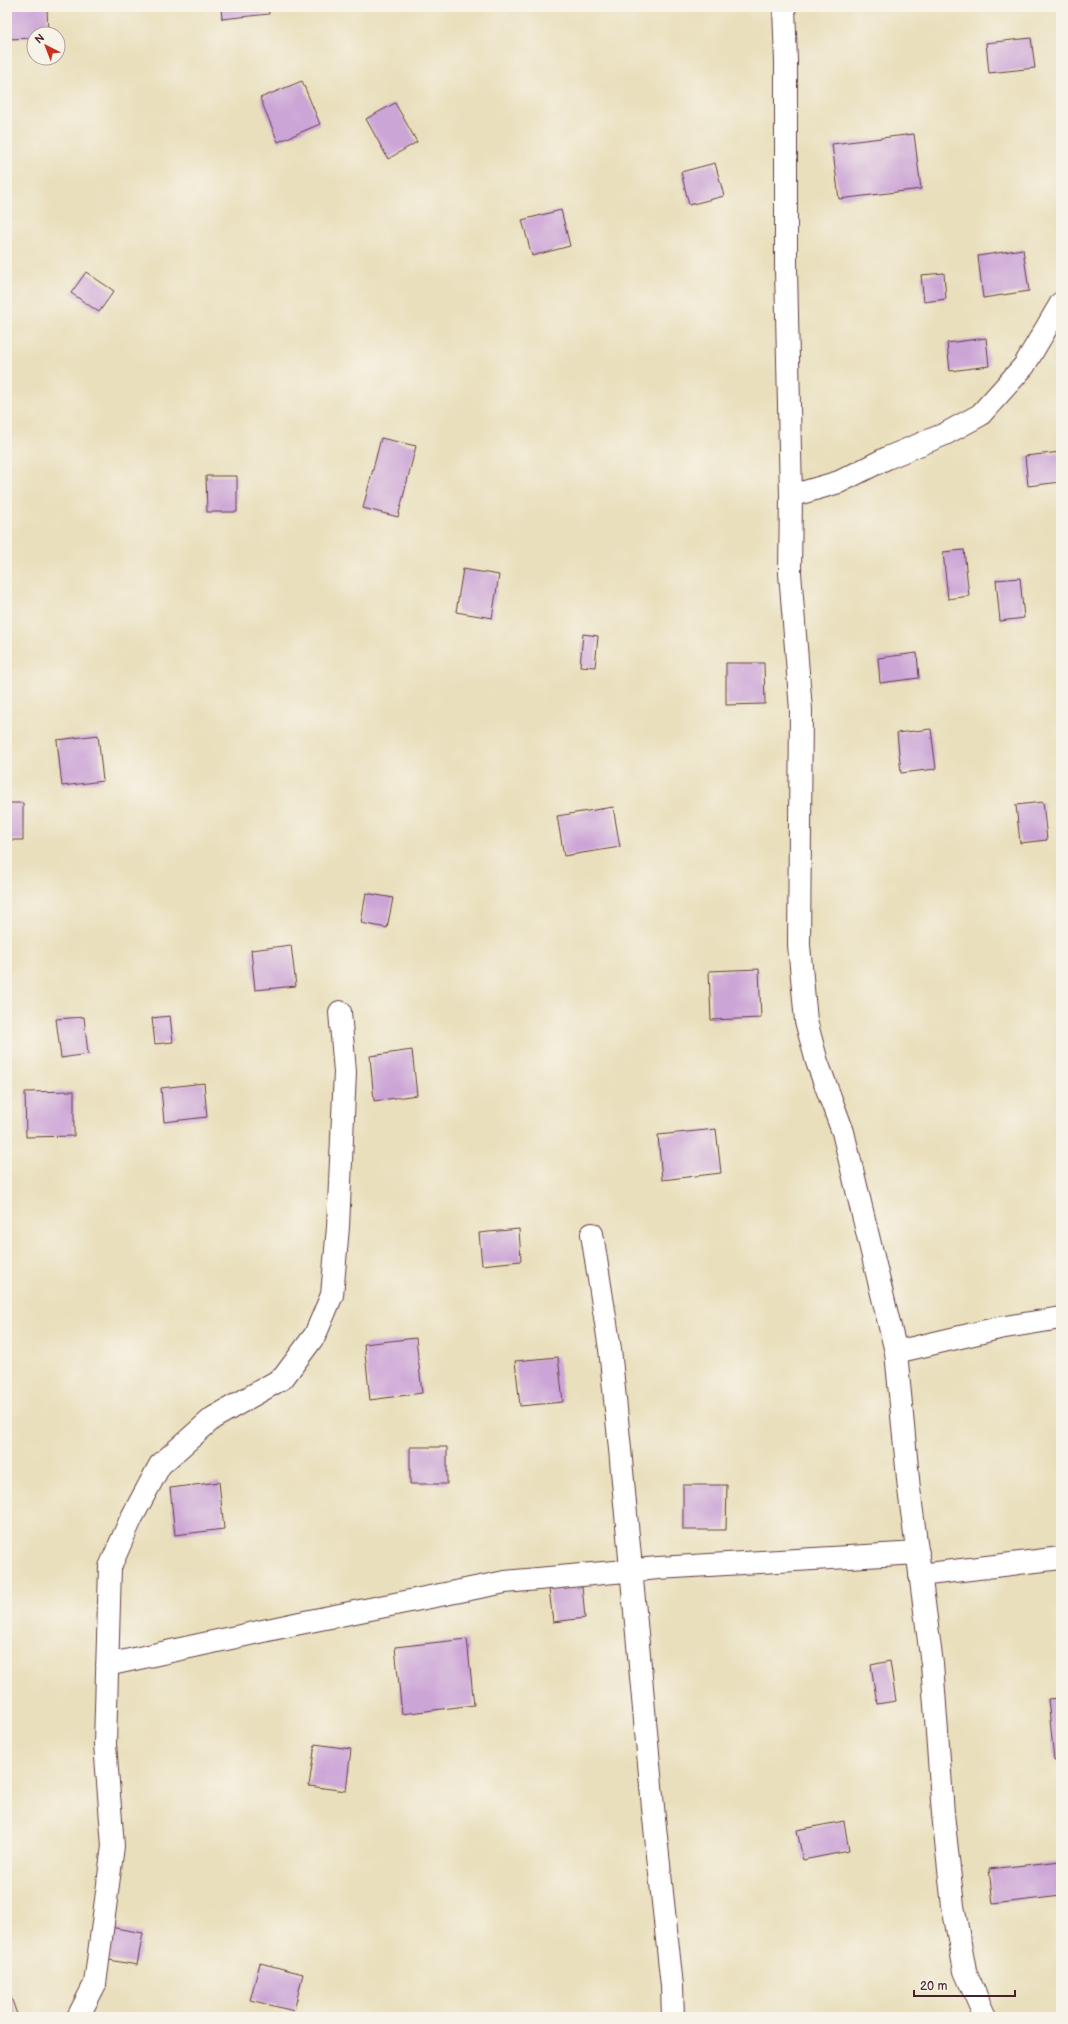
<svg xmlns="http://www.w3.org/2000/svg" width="1068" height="2024" viewBox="0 0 1068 2024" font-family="'Balsamiq Sans',sans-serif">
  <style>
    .building { fill: #cca5d7 }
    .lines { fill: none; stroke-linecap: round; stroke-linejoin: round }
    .street-casing { stroke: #623c41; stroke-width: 24 }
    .street { stroke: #fff; stroke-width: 22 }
  </style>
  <rect width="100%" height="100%" fill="#f7f3e8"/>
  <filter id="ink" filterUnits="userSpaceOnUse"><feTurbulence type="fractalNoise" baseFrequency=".025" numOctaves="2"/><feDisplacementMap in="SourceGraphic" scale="8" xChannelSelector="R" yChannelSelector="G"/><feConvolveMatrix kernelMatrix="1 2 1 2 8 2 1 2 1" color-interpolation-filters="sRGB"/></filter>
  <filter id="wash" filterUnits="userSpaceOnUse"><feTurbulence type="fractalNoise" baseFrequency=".012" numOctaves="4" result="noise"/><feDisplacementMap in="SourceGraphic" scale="16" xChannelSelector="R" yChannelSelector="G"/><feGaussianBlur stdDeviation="0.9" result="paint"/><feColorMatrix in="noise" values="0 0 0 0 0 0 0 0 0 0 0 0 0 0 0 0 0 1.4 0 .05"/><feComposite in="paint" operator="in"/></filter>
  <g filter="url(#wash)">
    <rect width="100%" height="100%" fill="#e9dfbc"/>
    <g id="blocks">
      <path class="building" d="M7,7h40l1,27h-14v4l-27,1z
        M221,7h47l1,7 -47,5z
        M1031,38l4,30 -46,5 -3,-30z
        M302,81l18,43 -42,18 -18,-44z
        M395,103l22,39 -29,17 -22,-40z
        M914,134l7,55 -82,10 -7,-55z
        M715,163l9,33 -35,9 -8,-33z
        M561,210l9,36 -38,10 -10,-36z
        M1023,249l6,42 -46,7 -5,-42z
        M86,272l28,19 -15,21 -28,-19z
        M944,273l2,26 -22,3 -3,-27z
        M986,338l3,28 -39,5 -3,-28z
        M381,438l35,8 -18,71 -35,-9z
        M1061,452v30l-33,4 -3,-30z
        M206,476h31v36h-30z
        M964,550l5,46 -21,3 -5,-47z
        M463,569l36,6 -7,43 -36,-6z
        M1020,578l4,40 -24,3 -4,-41z
        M583,634l15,2 -3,31 -15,-1z
        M917,653l2,25 -39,5 -2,-25z
        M726,663h38l1,41 -39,1z
        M931,729l5,40 -35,4 -4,-40z
        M98,735l5,46 -41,5 -5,-46z
        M1043,802l4,38 -27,3 -4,-38z
        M7,803h16v37h-16z
        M613,807l7,40 -56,9 -7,-40z
        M366,893l27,5 -6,30 -26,-5z
        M291,945l5,41 -41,4 -4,-40z
        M759,969l2,49 -50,2 -2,-49z
        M170,1016l3,26 -18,2 -3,-26z
        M84,1017l4,37 -27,4 -5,-39z
        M412,1050l5,45 -43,6 -4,-45z
        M204,1083l3,34 -43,5 -3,-34z
        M74,1091v45l-48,1 -1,-45z
        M716,1129l5,44 -59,7 -4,-45z
        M519,1229l2,32 -39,4 -3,-32z
        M416,1338l6,55 -52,7 -6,-56z
        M558,1357l5,45 -43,4 -5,-45z
        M410,1447h37v37h-37z
        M219,1482l5,47 -49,6 -5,-47z
        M683,1485h44l-1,45h-43z
        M582,1585l3,33 -32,4 -4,-33z
        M467,1639l7,66 -72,9 -7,-67z
        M890,1661l6,40 -19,3 -6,-39z
        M1061,1698v61l-7,1 -6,-61z
        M315,1744l36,5 -5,42 -37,-5z
        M844,1821l5,30 -46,9 -6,-30z
        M1061,1861v35l-68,8 -4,-35z
        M110,1927l33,6 -6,32 -33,-6z
        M260,1963l43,11 -9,37 -44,-11z
        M9,1992l9,25h-11v-24z"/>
    </g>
  </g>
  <g filter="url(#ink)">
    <use href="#blocks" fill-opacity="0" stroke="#623c41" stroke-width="1"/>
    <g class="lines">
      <g class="street-casing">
        <path id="street" d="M784,7l2,54v208l5,227 -1,77 11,137 -2,235 7,76 11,41 26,70 53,220 13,137 23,175 11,150 10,92 12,65 20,46
          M791,496l48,-14 48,-24 58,-24 35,-19 44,-49 37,-63
          M592,1234l18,115 10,100 34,369 18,168 1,31
          M896,1352l103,-24 62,-10
          M920,1575l141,-17
          M107,1665l193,-42 205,-41 153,-14 260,-15
          M78,2017l17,-33 18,-138 -8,-102 5,-177 21,-48 29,-54 53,-47 70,-40 32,-43 17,-40 6,-68 7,-155 -5,-60"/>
      </g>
      <use href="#street" class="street"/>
    </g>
  </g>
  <rect width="1068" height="2024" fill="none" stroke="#f7f3e8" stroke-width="24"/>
  <g transform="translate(46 46) rotate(318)"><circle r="19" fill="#f7f3e8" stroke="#b29e9c"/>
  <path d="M0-3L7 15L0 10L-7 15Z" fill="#c8321e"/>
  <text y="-6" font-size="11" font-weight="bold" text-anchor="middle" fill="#4a1f2b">N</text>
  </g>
  <path d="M914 1990v6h101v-6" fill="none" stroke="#4a1f2b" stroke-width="2"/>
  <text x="920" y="1990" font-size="12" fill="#4a1f2b" stroke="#f7f3e8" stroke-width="3" paint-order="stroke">20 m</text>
</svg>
